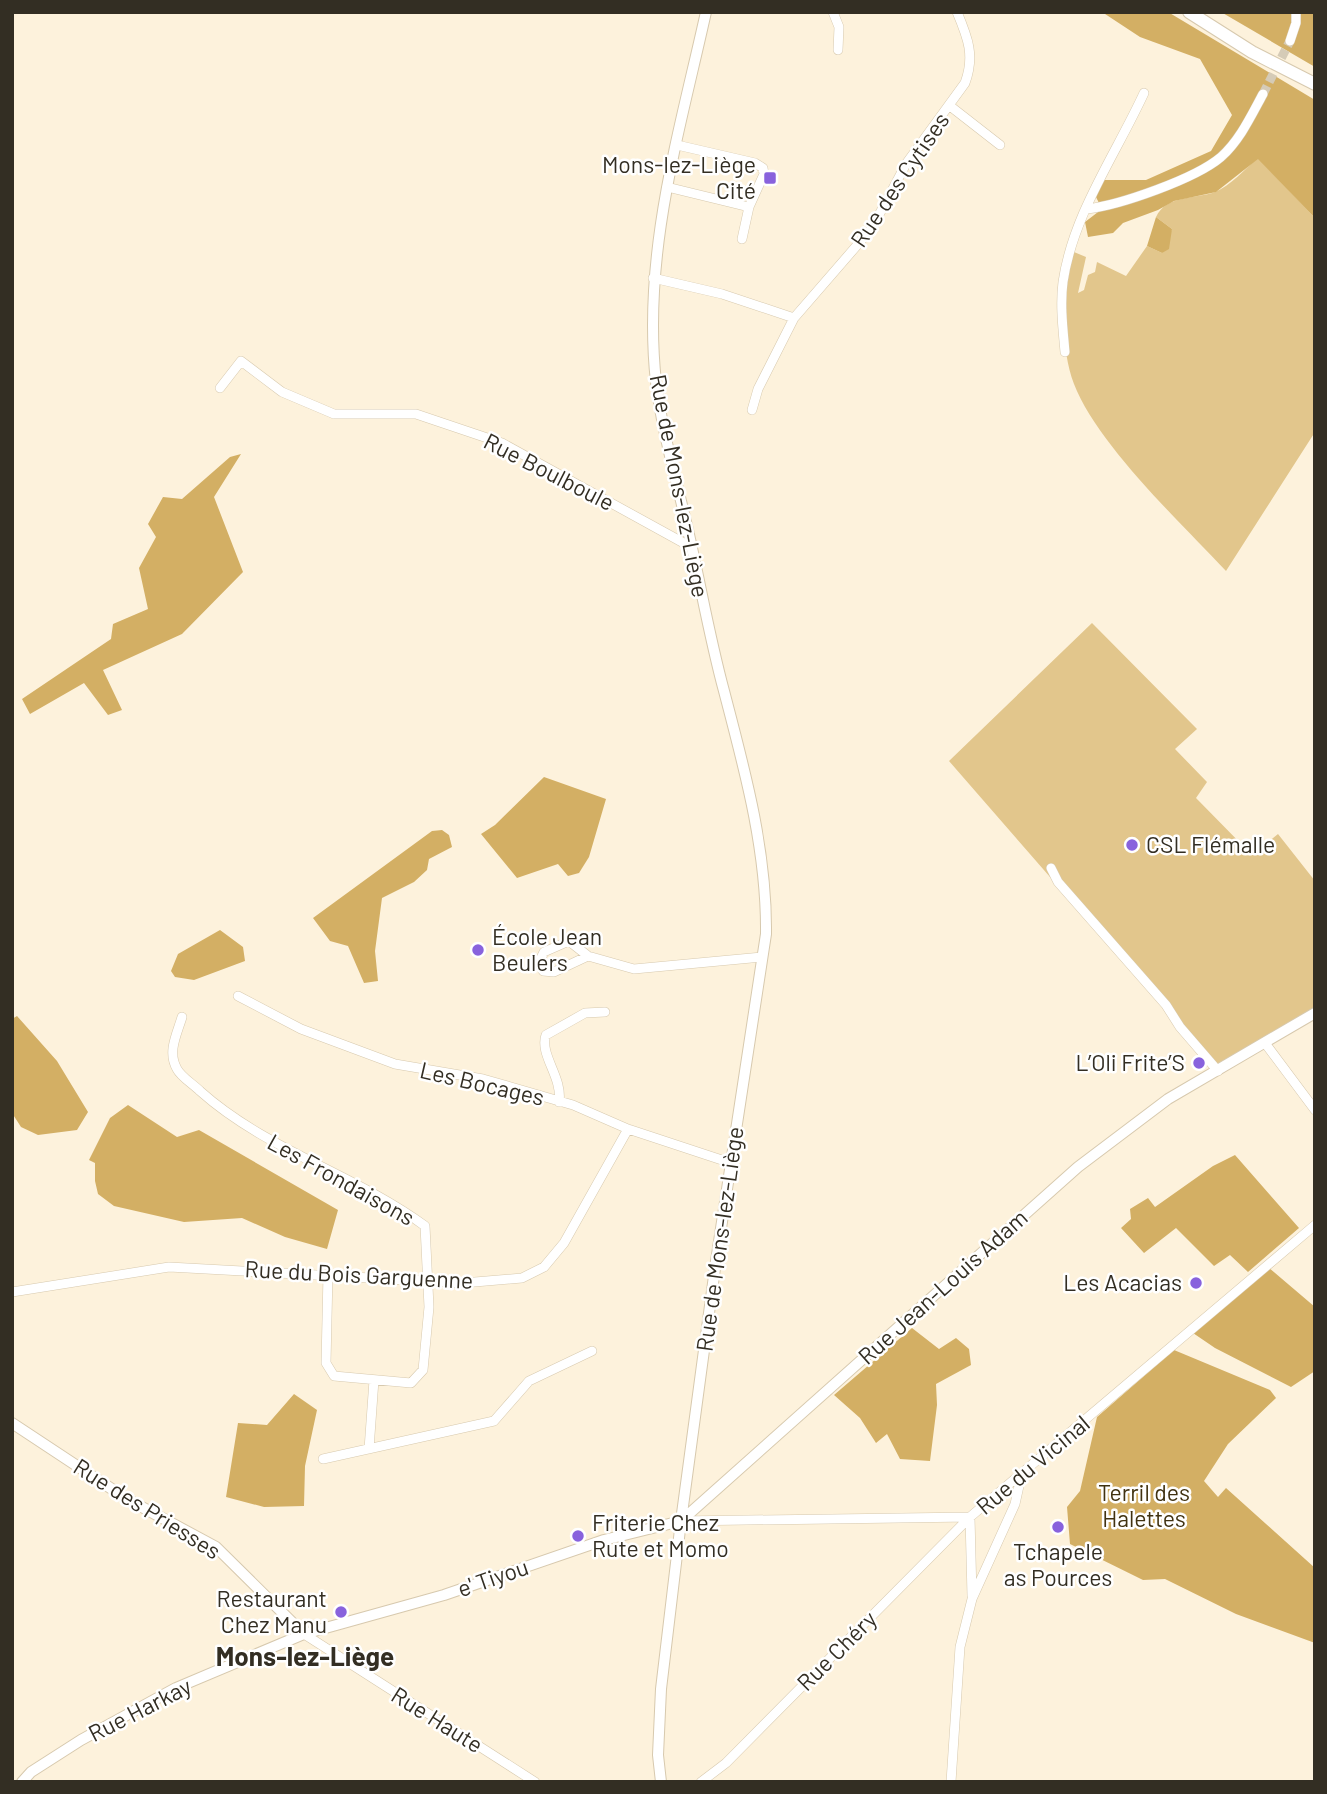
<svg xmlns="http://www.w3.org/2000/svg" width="1327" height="1794" viewBox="0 0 1327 1794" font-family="Barlow,sans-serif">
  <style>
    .green { fill: #e2c68c }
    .forest { fill: #d3af64 }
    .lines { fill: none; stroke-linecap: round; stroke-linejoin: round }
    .minor-tunnel { stroke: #d5cbb7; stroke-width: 9; stroke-dasharray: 9 4.5; stroke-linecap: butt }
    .minor-casing { stroke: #d7c9ae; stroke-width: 10 }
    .tertiary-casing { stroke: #d7c9ae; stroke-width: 12 }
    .secondary-casing { stroke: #d7c9ae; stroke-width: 14 }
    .minor { stroke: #fff; stroke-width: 9 }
    .tertiary { stroke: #fff; stroke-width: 10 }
    .secondary { stroke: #fff; stroke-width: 12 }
    .poi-dot { fill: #8862dd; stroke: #fff; stroke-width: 2.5 }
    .labels { text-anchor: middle; stroke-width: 5; stroke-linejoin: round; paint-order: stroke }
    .poi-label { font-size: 23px; fill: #332e23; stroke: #fff; text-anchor: end }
    .street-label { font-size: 23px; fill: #332e23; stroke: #fff }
    .park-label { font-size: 23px; fill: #413211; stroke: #fff }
    .quarter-label { font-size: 26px; font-weight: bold; fill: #332e23; stroke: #fff }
  </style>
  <rect width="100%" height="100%" fill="#fdf2dc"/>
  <path class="green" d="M1258,158l57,60v214l-89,139c-45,-48 -129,-127 -152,-187 -15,-40 -11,-91 0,-132l12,5 -8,36 6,-3 4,-15 7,-3 2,-10 29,14 21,-30 15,7 10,-24 -16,-12c10,-22 40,-18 59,-25 15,-6 30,-23 43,-34z
    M1092,623l105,106 -22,20 32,33 -11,16 56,57 26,-21 37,47v129l-103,58 -47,-59 -216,-248z"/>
  <path class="forest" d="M1102,12h66l147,88v118l-57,-59 -42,33 -42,9 -16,9 -35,13 -10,10 -25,4 -3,-15 17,-13 -7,-14 6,-15h45l65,-29 21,-36 -32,-56 -60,-22z
    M1221,12h94v55z
    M1156,217l16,12 -3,20 -7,4 -15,-7z
    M241,454l-27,43 29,75 -61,62 -79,36 19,40 -14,5 -24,-32 -54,31 -8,-15 89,-60 2,-15 35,-15 -9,-41 17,-31 -8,-13 15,-27 19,2 48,-42z
    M544,777l62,22 -17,58 -10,16 -11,3 -10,-12 -41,14 -36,-44 14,-9z
    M442,830l7,5 3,12 -23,12 -2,11 -13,12 -32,16 -7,53 3,30 -14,2 -16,-37 -18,-5 -17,-23 119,-87z
    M220,930l23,17 2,14 -51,19 -19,-3 -4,-6 7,-17z
    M17,1016l40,45 31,51 -11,18 -39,5 -17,-8 -9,-14v-94z
    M128,1105l49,32 22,-7 139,80 -11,39 -42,-12 -43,-19 -58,4 -70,-16 -16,-12 -3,-13v-18l-6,-3 21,-42z
    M1235,1155l64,73 -51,44 -18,-17 -16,11 -38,-38 -32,25 -23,-25 10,-9 -1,-10 18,-11 7,9 58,-41z
    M1268,1267l47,40v64l-24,16 -76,-39 -22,-15z
    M912,1328l27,21 17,-11 13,11 2,16 -35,19 1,21 -7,56 -30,-2 -13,-25 -11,9 -16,-25 -26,-23z
    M1174,1350l96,40 6,8 -48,46 -24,37 14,16 8,-9 89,80v75l-79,-29 -71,-35 -22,1 -73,-36 -3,-37 13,-16 17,-74z
    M294,1394l23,16 -12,56 -1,40 -40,1 -38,-10 12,-74 29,2z"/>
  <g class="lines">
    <path class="minor-tunnel" d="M1263,94l27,-53"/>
    <g class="minor-casing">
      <path id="minor" d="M833,12l6,15 -1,23
        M1290,41l6,-18v-11
        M950,106l50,39
        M677,145l78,18 8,5 1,6 -15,33 -7,32
        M667,187l82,20
        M1087,209c33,-4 108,-30 134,-52 19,-17 30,-41 42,-63
        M653,278l69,16 72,24
        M1065,352c-2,-23 -5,-47 -2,-70 10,-68 53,-128 81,-189
        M220,388l21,-27 41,31 52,22h82l86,29 189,104
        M752,410l6,-21 36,-71 78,-90 34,-64 59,-81c10,-27 3,-45 -8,-71
        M1051,868l7,14 108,123 14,22 38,44
        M588,956l-34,16 -11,-1 -4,-9 5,-10 25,-11 19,15 46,13 128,-12
        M238,996l63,33 94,35 88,15 90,26 55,24 103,34
        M182,1017c-5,17 -15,35 -5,52 4,8 16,15 23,22 66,59 154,83 225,135l4,81 -6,63 -12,13 -77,-7 -8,-13 2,-89
        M1265,1043l50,67
        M559,1102c4,-25 -20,-47 -13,-67l39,-22 20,-1
        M12,1292l157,-25 294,16 59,-5 22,-11 20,-24 64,-114
        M369,1449l5,-69
        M323,1459l171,-38 35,-40 63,-30
        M970,1517l2,79
        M681,1521l289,-4
        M304,1634l231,148
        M701,1782l25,-19 244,-246 345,-292
        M951,1782l9,-135 12,-48 43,-95 6,-27"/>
    </g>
    <g class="tertiary-casing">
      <path id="tertiary" d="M12,1423l115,76 89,48 88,87
        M681,1521l397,-354 90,-68 147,-86
        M22,1782l9,-10 50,-32 95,-52 128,-54 140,-39 160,-55 77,-19
        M661,1782l-3,-27 3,-66 20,-168 35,-260 50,-327c1,-83 -21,-163 -42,-243 -15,-55 -24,-110 -37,-165 -11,-48 -25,-95 -31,-144 -14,-127 23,-248 50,-370"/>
    </g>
    <g class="secondary-casing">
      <path id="secondary" d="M1189,12l63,40 63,32"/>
    </g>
    <use href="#minor" class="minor"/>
    <use href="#tertiary" class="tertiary"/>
    <use href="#secondary" class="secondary"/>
  </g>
  <g class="poi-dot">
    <rect x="763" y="171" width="14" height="14" rx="3.5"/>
    <circle cx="1132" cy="845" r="7"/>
    <circle cx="478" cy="950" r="7"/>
    <circle cx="1199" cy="1063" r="7"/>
    <circle cx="1196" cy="1283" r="7"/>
    <circle cx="1058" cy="1527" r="7"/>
    <circle cx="578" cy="1536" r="7"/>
    <circle cx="341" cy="1612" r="7"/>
  </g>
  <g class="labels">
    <g class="poi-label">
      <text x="756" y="173">Mons-lez-Liège<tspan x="756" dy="26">Cité</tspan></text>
      <text x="1146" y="853" text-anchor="start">CSL Flémalle</text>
      <text x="492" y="945" text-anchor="start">École Jean<tspan x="492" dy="26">Beulers</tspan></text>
      <text x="1185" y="1071">L’Oli Frite’S</text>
      <text x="1182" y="1291">Les Acacias</text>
      <text x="592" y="1531" text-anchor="start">Friterie Chez<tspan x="592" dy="26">Rute et Momo</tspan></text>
      <text x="1058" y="1560" text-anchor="middle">Tchapele<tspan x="1058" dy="26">as Pources</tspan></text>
      <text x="327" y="1607">Restaurant<tspan x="327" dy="26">Chez Manu</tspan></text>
    </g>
    <g class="street-label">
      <text transform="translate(900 180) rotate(-56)" y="8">Rue des Cytises</text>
      <text transform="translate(549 472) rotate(27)" y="8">Rue Boulboule</text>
      <text transform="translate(679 486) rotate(79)" y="8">Rue de Mons-lez-Liège</text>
      <text transform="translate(482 1084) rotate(13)" y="8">Les Bocages</text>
      <text transform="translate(341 1180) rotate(29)" y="8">Les Frondaisons</text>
      <text transform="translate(720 1239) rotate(-82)" y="8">Rue de Mons-lez-Liège</text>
      <text transform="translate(359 1275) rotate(3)" y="8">Rue du Bois Garguenne</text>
      <text transform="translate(943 1287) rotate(-42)" y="8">Rue Jean-Louis Adam</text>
      <text transform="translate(1033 1465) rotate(-40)" y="8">Rue du Vicinal</text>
      <text transform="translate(147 1509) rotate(32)" y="8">Rue des Priesses</text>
      <text transform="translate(493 1578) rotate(-19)" y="8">e' Tiyou</text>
      <text transform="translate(837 1651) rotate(-45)" y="8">Rue Chéry</text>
      <text transform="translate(140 1710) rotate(-27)" y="8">Rue Harkay</text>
      <text transform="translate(437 1720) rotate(32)" y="8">Rue Haute</text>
    </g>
    <g class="park-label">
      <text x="1144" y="1501">Terril des<tspan x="1144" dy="26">Halettes</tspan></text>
    </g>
    <g class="quarter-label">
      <text x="305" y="1666">Mons-lez-Liège</text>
    </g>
  </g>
  <rect width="1327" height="1794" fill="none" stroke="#332e23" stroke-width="28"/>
</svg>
